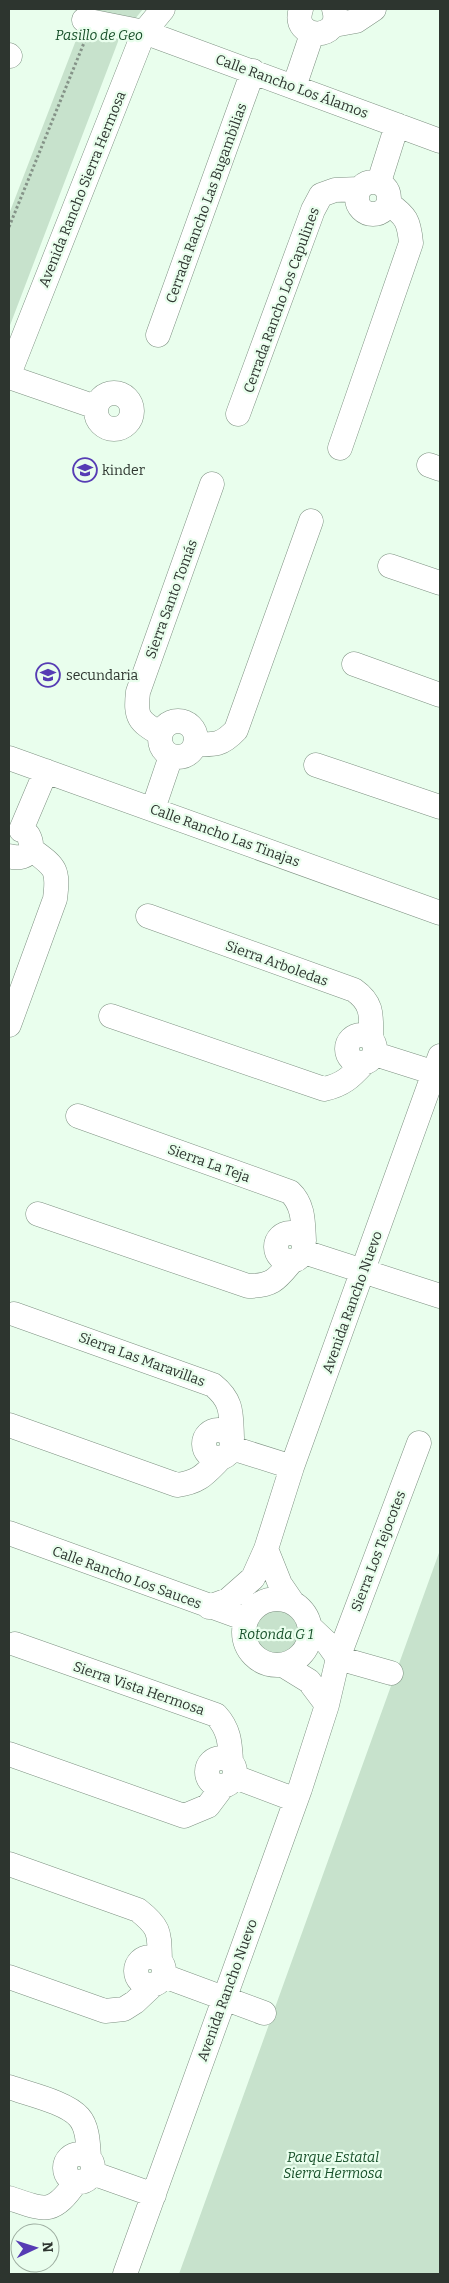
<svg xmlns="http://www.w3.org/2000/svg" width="449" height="2283" viewBox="0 0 449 2283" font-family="Bitter,serif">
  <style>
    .green { fill: #c7e2cc }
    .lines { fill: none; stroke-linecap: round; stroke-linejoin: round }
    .minor-casing { stroke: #7e9182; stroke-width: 25 }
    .path { stroke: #859388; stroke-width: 3; stroke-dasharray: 2.5 2.5; stroke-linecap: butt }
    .minor { stroke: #fff; stroke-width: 24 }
    .labels { text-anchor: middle; stroke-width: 4.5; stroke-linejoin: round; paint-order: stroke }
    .park-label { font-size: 14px; font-style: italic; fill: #18502a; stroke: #e9feed }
    .street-label { font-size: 14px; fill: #2d352f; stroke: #e9feed }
    .poi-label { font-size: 14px; fill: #2d352f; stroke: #e9feed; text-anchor: start }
  </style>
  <rect width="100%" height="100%" fill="#e9feed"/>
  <path class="green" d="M88,9h55l-24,30 -110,289v-114z
    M440,1550v724h-261z
    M250 1634a26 26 0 1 1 52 0a26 26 0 1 1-52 0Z"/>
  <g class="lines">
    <g class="minor-casing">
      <path id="minor" d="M301,9c-11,32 43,33 33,0
        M84,20l60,12 296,109
        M334,25l22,-4 18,-12
        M9,55l1,1
        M294,87l18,-53
        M357 198a16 16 0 1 1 32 0a16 16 0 1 1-32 0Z
        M379,182l18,-57
        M158,335l95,-264
        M9,374l135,-342 19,-23
        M9,377l87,30
        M96 411a18 18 0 1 1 36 0a18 18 0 1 1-36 0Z
        M238,414l75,-204 8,-15 14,-5 24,-1
        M340,448l71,-205c-2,-22 -5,-27 -22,-39
        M429,465l11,4
        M390,566l50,17
        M354,664l86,31
        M160 739a18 18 0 1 1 36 0a18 18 0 1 1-36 0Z
        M160,734c-21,-13 -25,-16 -22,-42l74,-208
        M195,744c20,1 27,1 41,-14l75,-209
        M9,758l431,155
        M316,765l124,42
        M153,809l18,-53
        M21,830l25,-59
        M9,856c16,5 28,-5 19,-21
        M148,916l206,74c20,14 17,27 17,49
        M111,1016l213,73c19,-4 27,-12 39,-25
        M9,1025l46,-126c4,-31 0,-32 -24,-50
        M347 1049a14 14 0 1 1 28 0a14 14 0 1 1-28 0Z
        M375,1054l60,19
        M78,1116l212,76c14,13 13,31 14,49
        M38,1214l210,72c25,0 29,-7 44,-25
        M276 1247a14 14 0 1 1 28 0a14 14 0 1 1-28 0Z
        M304,1252l136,44
        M14,1314l199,71c20,16 18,29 19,53
        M9,1425l168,60c23,-3 28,-11 44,-27
        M204 1444a14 14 0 1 1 28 0a14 14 0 1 1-28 0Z
        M232,1448l60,19
        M9,1533l237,86
        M266,1549l14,35 13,19
        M244 1632a33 33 0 1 1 66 0a33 33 0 1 1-66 0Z
        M209,1607l19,-7 25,-22 13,-29 26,-82 148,-411
        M15,1644l201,71c13,14 14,27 15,46
        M283,1665l26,16 18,24
        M391,1673l-53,-15 81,-215
        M9,1754l175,62 24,-10 15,-20
        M207 1772a14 14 0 1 1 28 0a14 14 0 1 1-28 0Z
        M235,1777l61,23
        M9,1864l129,46c23,18 21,23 22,51
        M136 1971a14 14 0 1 1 28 0a14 14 0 1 1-28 0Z
        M164,1976l100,37
        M9,1977l96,34 19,-2 11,-7 17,-16
        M9,2087c19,7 57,15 70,30 9,10 9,27 10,41
        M65 2168a14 14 0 1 1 28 0a14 14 0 1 1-28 0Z
        M92,2173l62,22
        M9,2198c36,12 43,18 67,-16
        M125,2274l175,-485 27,-84 11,-47 -10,-14 -18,-17"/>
    </g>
    <path class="path" d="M9,227l77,-189"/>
    <use href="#minor" class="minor"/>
  </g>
  <defs>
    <g id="school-ring" transform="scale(1.25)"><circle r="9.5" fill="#e9feed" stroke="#563cb4" stroke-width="1.5"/><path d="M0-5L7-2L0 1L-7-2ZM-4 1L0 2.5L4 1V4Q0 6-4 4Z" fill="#563cb4"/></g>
  </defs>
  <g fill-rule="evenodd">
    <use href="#school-ring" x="85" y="470"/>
    <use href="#school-ring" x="48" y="675"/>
  </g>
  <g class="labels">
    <g class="park-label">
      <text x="99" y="40">Pasillo de Geo</text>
      <text x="276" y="1639">Rotonda G 1</text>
      <text x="333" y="2162">Parque Estatal<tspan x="333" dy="16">Sierra Hermosa</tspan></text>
    </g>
    <g class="street-label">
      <text transform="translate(292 86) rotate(20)" y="5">Calle Rancho Los Álamos</text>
      <text transform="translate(82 189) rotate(-68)" y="5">Avenida Rancho Sierra Hermosa</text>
      <text transform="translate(206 203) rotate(-70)" y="5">Cerrada Rancho Las Bugambilias</text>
      <text transform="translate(281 300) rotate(-70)" y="5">Cerrada Rancho Los Capulines</text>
      <text transform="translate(171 599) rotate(-70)" y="5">Sierra Santo Tomás</text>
      <text transform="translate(225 835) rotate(20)" y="5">Calle Rancho Las Tinajas</text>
      <text transform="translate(277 963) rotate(20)" y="5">Sierra Arboledas</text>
      <text transform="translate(209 1163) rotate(20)" y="5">Sierra La Teja</text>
      <text transform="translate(352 1302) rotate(-70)" y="5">Avenida Rancho Nuevo</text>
      <text transform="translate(142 1359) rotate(20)" y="5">Sierra Las Maravillas</text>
      <text transform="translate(378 1551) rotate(-69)" y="5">Sierra Los Tejocotes</text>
      <text transform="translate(127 1577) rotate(20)" y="5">Calle Rancho Los Sauces</text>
      <text transform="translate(139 1688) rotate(19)" y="5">Sierra Vista Hermosa</text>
      <text transform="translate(227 1990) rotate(-70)" y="5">Avenida Rancho Nuevo</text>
    </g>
    <g class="poi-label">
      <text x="102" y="475">kinder</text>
      <text x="66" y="680">secundaria</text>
    </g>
  </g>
  <rect width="449" height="2283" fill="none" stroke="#2d352f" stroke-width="20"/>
  <g transform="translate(35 2248) rotate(86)"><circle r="24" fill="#e9feed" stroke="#9eaea1"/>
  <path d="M0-4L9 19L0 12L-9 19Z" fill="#563cb4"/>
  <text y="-8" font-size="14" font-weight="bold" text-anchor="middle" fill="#2d352f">N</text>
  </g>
</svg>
